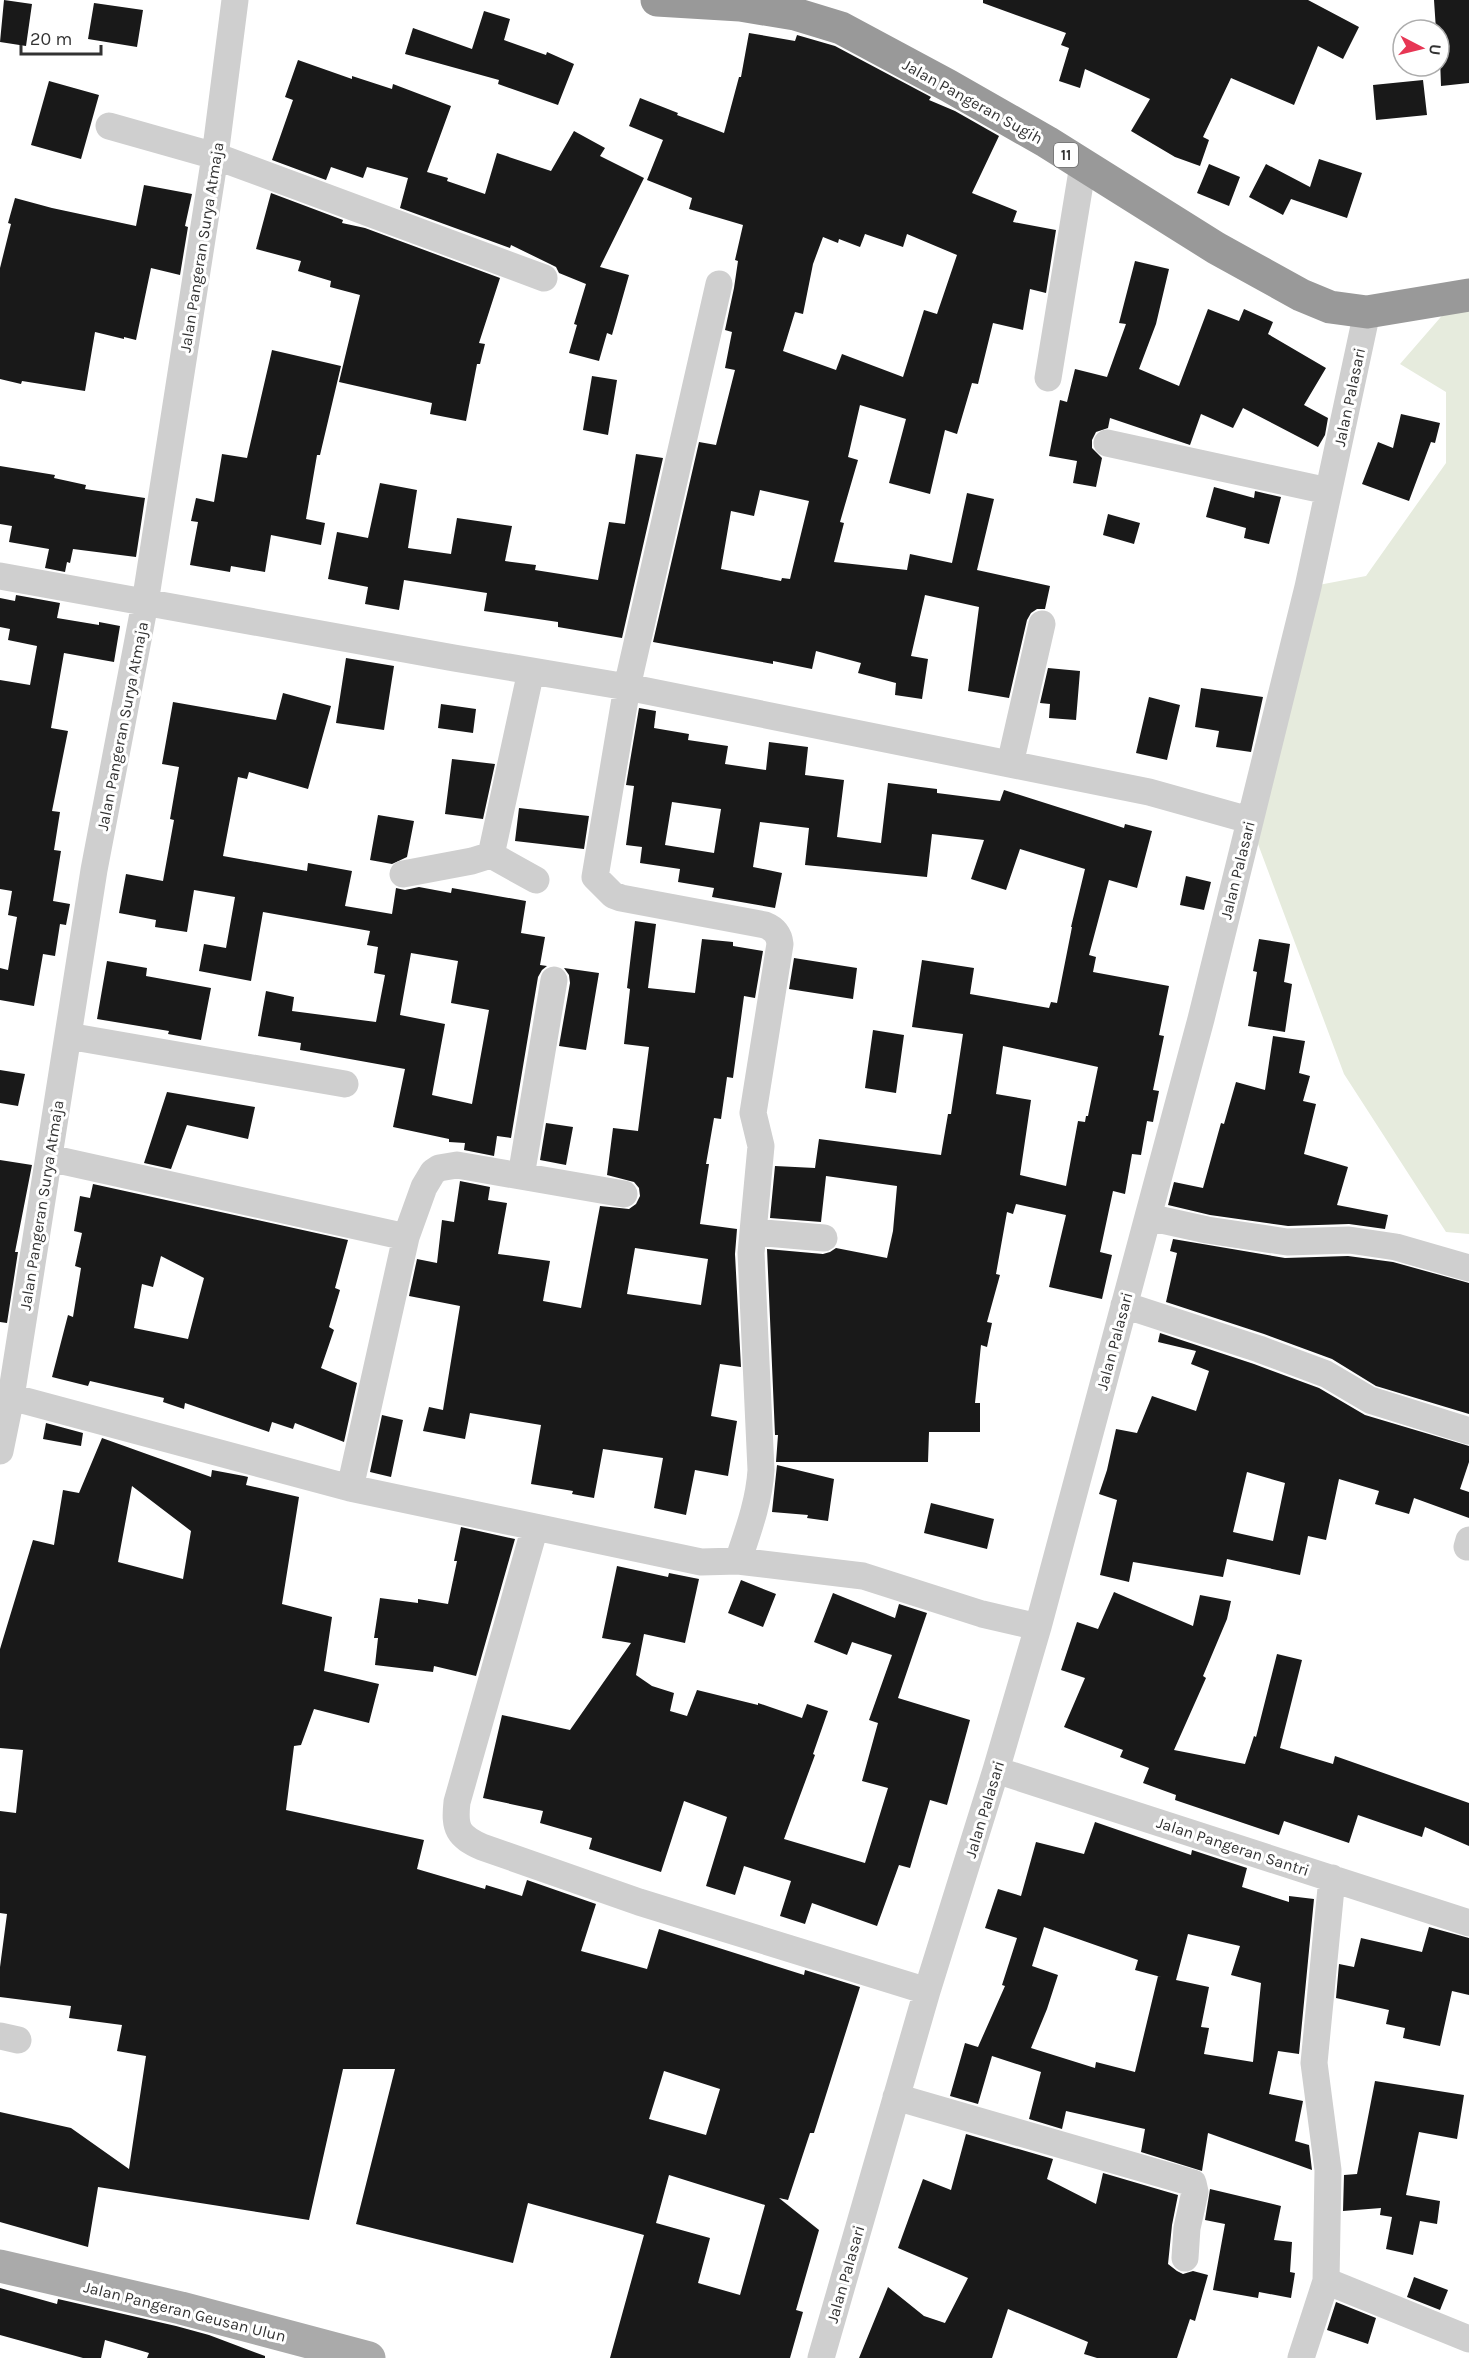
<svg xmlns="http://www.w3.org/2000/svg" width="1469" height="2358" viewBox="0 0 1469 2358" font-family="Karla,sans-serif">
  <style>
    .green { fill: #e6ebdd }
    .building { fill: #191919; fill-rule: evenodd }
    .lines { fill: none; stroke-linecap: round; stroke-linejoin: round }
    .minor { stroke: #cfcfcf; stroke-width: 27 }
    .major { stroke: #aaa; stroke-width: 33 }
    .highway { stroke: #999; stroke-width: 33 }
    .labels { text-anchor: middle; stroke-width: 6; stroke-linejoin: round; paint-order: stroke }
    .shield { fill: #fff; stroke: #707070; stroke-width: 1.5 }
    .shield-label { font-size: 15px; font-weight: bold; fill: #323232 }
    .street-label { font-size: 16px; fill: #323232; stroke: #fff }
  </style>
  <rect width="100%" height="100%" fill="#fff"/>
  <path class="green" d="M1466,288h3v946l-23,-2 -102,-158 -95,-254 59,-233 58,-11 80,-113v-71l-46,-28z"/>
  <path class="building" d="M4,0l28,4 -6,42 -26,-4z
    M983,0h325l51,27 -16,32 -25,-13 -24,59 -63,-27 -28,59 6,3 -9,26 -25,-9 -44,-26 19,-32 -65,-30 -5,19 -21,-7 10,-33 -8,-3 5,-12 -83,-30z
    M1434,0h35v83l-28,3 -2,-56h-3z
    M94,3l49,7 -6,37 -49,-8z
    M484,11l26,8 -6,21 42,15 1,-3 27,12 -16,41 -60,-21 1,-4 -94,-26 8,-26 59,21z
    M749,33l46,8 2,-6 38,11 96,51 -2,3 26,11 44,25 -27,57 45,18 -4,11 43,8 -10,63 -16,-4 -7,41 -30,-7 -15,61 -6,-1 -15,51 -12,-4 -15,64 -41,-11 17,-64 -46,-14 -12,52 10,3 -18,62 4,1 -10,39 73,8 3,-16 42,9 15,-70 27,6 -17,71 73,16 -5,23h-8l-6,4 -4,7 -18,78 -41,-7 11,-84 -54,-12 -14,61 17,3 -6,40 -27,-4 1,-12 -38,-10 3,-10 -45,-12 -4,18 -39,-8v3l-120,-22 46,-200 17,3 19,-75 -10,-2 7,-36 -7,-2 9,-42 4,-27 -3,-1 8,-35 -54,-16 3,-11 -45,-18 16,-40 -34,-14 11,-28 38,15 -1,2 47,18 15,-56h2zM865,234l38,13 4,-13 50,21 -20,59 -13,-4 -21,67 -61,-23 -6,16 -53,-19 12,-39 8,2 10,-50 10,-27 15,6 1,-4 21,8zM760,490l49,11 -19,78 -8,-1 -1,3 -60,-12 10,-58 23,5z
    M298,60l54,19v-3l40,13 1,-5 58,22 -24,66 21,6 -1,3 38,13 12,-41 54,18 23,-40 31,17 -5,8 44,22 -44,89 29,8 -17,60 -5,-2 -8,28 -30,-8 8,-28 -3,-1 12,-40 -27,-11 -3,-6 -6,-3 -39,-19 -1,3 -110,-40 8,-30 -41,-11 -4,11 -32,-11 -5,13 -54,-20 21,-60 -8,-3z
    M1423,80l4,35 -51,5 -3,-35z
    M49,81l50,14 -18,64 -50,-14z
    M1319,159l43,14 -15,45 -56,-19 -8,16 -34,-18 17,-33 44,23z
    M1209,164l31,13 -11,29 -32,-13z
    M144,185l48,9 -7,32 3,1 -8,48 -29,-7 -15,72 -12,-3v2l-29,-7 -10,59 -63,-10 -1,3 -21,-5v-111l11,-44 -3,-1 7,-25 37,10 84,18z
    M271,193l72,27 -1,3 23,5 135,50 -21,65 6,1 -5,20h-3l-11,57 -36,-7 2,-11 -93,-21 21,-87 -30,-8 1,-6 -33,-10 3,-10 -45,-12z
    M1135,261l34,8 -13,55 -17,45 40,17 29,-77 31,12 5,-12 29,13 -5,12 58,34 -22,37 24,13 -3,17 -7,12 -75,-39 -10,20 -32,-14 -11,31 -80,-27 -2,10 -12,4 -4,8v8l10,10 -6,29 -23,-4 4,-22 -28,-5 11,-56 7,2 8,-33 32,8 19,-53 -7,-1z
    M272,350l69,16 -21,89h-3l-11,64 19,4 -4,22 -50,-10 -6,37 -34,-6 -1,6 -40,-7 8,-43 -7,-1 5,-23 18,4 8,-48 25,4z
    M592,376l25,4 -9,55 -25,-5z
    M1401,414l39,9 -5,20 -4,-1 -22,59 -47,-17 16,-42 15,6z
    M636,454l27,4 -41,180 -64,-11v-5l-74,-11 3,-18 -83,-13 -5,30 -34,-6 3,-17 -40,-8 9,-47 31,6 12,-55 37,7 -9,58 43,6 6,-36 55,8 -7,35 31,4 -1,5 63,10 11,-58 16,2z
    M0,466l55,9 -1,3 32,7 -1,4 60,9 -9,59 -63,-8 -3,14 -3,-1 -2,10 -20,-4 4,-19 -40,-7 3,-16 -12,-2z
    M1214,487l40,11 1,-7 26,6 -12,47 -25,-6 2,-10 -40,-11z
    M1108,514l32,9 -6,21 -31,-9z
    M16,595l44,8 -3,15 42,7v-3l21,4 -6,36 -50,-9 -13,75 17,3 -16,80 8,1 -6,38 7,1 -8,50 17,3 -4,21 -6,-1 -5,32 -12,-2 -9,52 -34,-6v-32l8,2 9,-53 -9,-2 4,-24 -12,-2v-209l30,5 7,-39 -29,-6 2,-11 -10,-2v-29l15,3z
    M346,658l48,8 -10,64 -48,-7z
    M1048,668l32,3 -4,49 -27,-2 1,-14 -10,-1z
    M1201,688l62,9 -12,55 -35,-5 3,-16 -24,-4z
    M283,693l48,13 -23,83 -59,-17 -2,7 -9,-2 -15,79 84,15 1,-8 44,8 -7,35 47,8 4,-26 9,2 14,-3 32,6 1,-5 74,13 -5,32 24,4 -5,28 7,1 -5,4 -4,7 -27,161 -14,-2 -3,20 -30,-6 1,-7 -16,-1v-3l-56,-12 12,-58 -105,-19 1,-7 -43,-7 8,-45 28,6 -2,14 84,11 9,-47 -11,-2 4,-26 -11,-2 3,-14 -107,-19 -12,69 -52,-10 5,-27 22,4 9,-51 -41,-7 -7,42 -32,-5 1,-7 -37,-7 7,-39 37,7 11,-61 -4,-1 9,-52 -17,-3 11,-62 103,18zM411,953l47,8 -7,42 38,7 -17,94 -40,-9 13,-71 -45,-9z
    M1149,697l31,8 -13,55 -31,-7z
    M441,704l35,5 -3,24 -35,-5z
    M639,708l17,3 -2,17 35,6 -1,6 40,6 -3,18 41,6 3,-28 39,5 -3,28 39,5 -7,57 44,6 7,-60 49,6v4l63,8 4,-11 120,38 1,-4 27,7 -15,57 -28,-8 -20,75 7,2 -3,15 76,14 -10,49 5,1 -11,54 6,1 -6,31 -6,-1 -6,34 -9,-1 -7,40 -12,-3 -13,61 12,3 -10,44 -53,-12 17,-72 -50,-11 -3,10 -6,-2 -11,62 4,1 -13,47 5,1 -5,24 -6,-2 -6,58h5v29h-51l-1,30h-152l2,-27h-3l-8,-186 56,5 7,-2 6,-4 51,10 6,-27 4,-45 -71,-10 -5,46 -51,-4 5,-52 40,2 4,-29 122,16 7,-41h3l12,-80 -51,-7 10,-67 52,8 -4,26 79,14 2,-6 6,1 15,-76h-1l14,-58 -65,-20 -14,41 -35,-11 13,-39 -52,-6 -5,43 -122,-12 4,-37 -49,-6 -7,45 29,6 -7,35 -63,-11 2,-9 -36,-6 2,-13 -40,-6 2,-16 -16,-2 8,-59 -8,-1zM672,802l49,7 -7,44 -49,-8zM1003,1046l95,21 -10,49h-2l-1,6 -7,-1 -12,65 -46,-11 11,-75 -35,-6z
    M452,759l43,5 -12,55 -38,-5z
    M519,808l70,8 -5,33 -69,-8z
    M378,815l36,6 -7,36 -15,7 -22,-4z
    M1186,876l25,6 -7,28 -24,-5z
    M635,921l21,3 -8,64 47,5 7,-54 31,3v4l30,5 -8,47 -11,-2 -11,82 -6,-1 -6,42 -7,-1 -8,46h3l-9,60 37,5 -2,25 6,113 -21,-3 -9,52 26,5 -9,55 -33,-6 -9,45 -32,-7 9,-50 -60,-9 -9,49 -22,-4 1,-3 -42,-7 10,-59 -71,-12 -5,26 -42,-8 6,-24 14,3 17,-104 -51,-10 8,-37 20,4 5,-43 12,2 6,-41 30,6 -2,13 19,3 -9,51 52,7 -7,40 38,7 19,-102 29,3 7,-5 4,-8 -1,-8 -5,-6 -27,-7 6,-47 25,3 11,-84 -25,-3 6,-55 -3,-1zM635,1248l73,11 -7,46 -74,-11z
    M1259,939l31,5 -6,38 8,2 -7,48 -37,-6 9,-54 -4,-1z
    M794,958l63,10 -4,31 -64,-10z
    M107,961l40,7 -1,8 65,12 -10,52 -33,-6 1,-3 -72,-12z
    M564,968l35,5 -13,77 -27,-4 11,-63 -1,-8z
    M873,1030l31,5 -8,58 -31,-5z
    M1273,1036l32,5 -6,32 11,3 -7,25 13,3 -12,50 44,13 -11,38 51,10 -3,14 -36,-5 -61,2 -78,-11 -42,-10 6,-23 29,6 18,-65 3,1 12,-42 29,8z
    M0,1070l25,4 -7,32 -18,-3z
    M167,1092l88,15 -7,32 -61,-14 -16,44 -27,-6z
    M546,1123l27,4 -7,38 -26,-5z
    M0,1160l32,5 -17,87h3l-11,71 -7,-1z
    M93,1184l255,56 -13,48 5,2 -11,37 5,3 -13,38 36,15 -13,59 -49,-19 -2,6 -21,-7 -3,10 -84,-29 -1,6 -21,-7 1,-4 -74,-17 -2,5 -36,-9 16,-62 5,2 8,-49 -6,-2 7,-33 -8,-2 6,-35 10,2zM161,1256l43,22 -16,61 -54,-11 8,-44 11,3z
    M1173,1239l112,19 63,-2 45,6 76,21v131l-93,-28 -44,-27 -68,-25 -98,-32 11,-49 -7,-2z
    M1160,1333l94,31 65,24 46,27 104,31v16l-9,27 9,3v26l-55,-20 -5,16 -34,-10 4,-13 -40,-12 -13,61 -18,-4 -8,39 -73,-16 -4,18 -90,-15 -4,20 -29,-7 17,-75 -18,-6 8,-24 9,-41 21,4 15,-37 44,15 13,-40 -18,-7 5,-13 -38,-9zM1247,1472l38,11 -12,58 -40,-9z
    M382,1415l21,5 -12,57 -21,-5z
    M46,1423l37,10 -2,13 -38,-7z
    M102,1438l109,39 1,-7 32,6 4,1 -2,8 53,12 -17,107 50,13 -8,54 55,13 -10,39 -55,-14 -13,36 -7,1 -8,64 138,30 -7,29 68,20 1,-4 36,11 5,-16 69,24 -15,47 66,18 12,-40 145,46 1,-5 55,17 -46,146h-4l-22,67 -9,-2 40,32 -23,80 7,2 -13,46h-180l34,-123 -116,-32 -15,60 -157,-39 39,-155h-52l-34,151 -211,-33 -10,60 -88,-25v-110l71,16 58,41 17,-113 -29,-5 5,-26 -53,-7 2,-12 -71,-9v-30l7,-53 -7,-1v-102l16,2 7,-63 -23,-2v-99l33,-109 21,5 9,-55 16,3zM132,1486l59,45 -8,48 -65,-17zM664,2071l56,18 -14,46 -57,-16zM669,2175l96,30 -25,90 -42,-12 12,-45 -54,-15z
    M777,1465l57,14 -6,42 -21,-3 1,-3 -36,-3z
    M931,1503l63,16 -7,30 -63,-16z
    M461,1527l54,12 -39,137 -42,-10 -1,6 -58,-7 3,-27h-4l6,-40 38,5v-4l30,5 9,-43h-3z
    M617,1566l51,11 1,-4 30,6 -14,64 -41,-9 -8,41 16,11 22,7 -4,18 17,5 10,-26 61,15v-2l44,15 5,-14 21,7 -15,43 2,1 -31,84 81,24 23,-75 -26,-7 16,-58 -9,-3 23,-65 -40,-13 -5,13 -33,-13 19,-49 62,25 4,-14 28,9 -29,85 72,22 -23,85 -17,-5 -20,68 -11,-3 -22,61 -65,-23 -7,21 -25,-8 11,-35 -47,-15 -9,29 -29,-9 21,-69 -43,-16 -23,71 -72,-23 3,-11 -52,-15 3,-12 -60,-13 19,-83 68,15 61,-87 -29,-5z
    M741,1580l35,14 -13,33 -35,-14z
    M1114,1592l79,34 7,-31 31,6 -4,18 -24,57 3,2 -32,72 71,14 9,-28 2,1 21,-83 25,6 -22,88 53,16 2,-8 134,47v43l-44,-19 -3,10 -64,-22 -9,28 -65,-22 -5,14 -104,-35 1,-5 -33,-12 6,-15 -29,-11 3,-7 -59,-23 21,-49 -24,-8 16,-48 21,7z
    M1095,1822l96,33 1,-5 55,18 -5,19 47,15v-6l25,3 -15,155 -21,-3 -9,43 34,7 -8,40 14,4 3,25 -104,-37 -6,38 -61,-19 4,-23 -79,-18 -4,18 -33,-10 12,-47 -49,-16 -14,48 -28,-8 15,-53 13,4 27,-61 -3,-1 15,-47 -32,-10 13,-39 23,7 15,-54 48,12zM1044,1927l94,33 -3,10 26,7 -3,-1 -23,96 -39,-10 -1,6 -64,-20 16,-39 11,-34 -26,-9zM1188,1934l52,12 -9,29 30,8 -8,79 -49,-8 5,-26 -8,-1 8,-40 -33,-7z
    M1429,1927l40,11v57l-17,-4 -12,55 -37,-8 2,-10 -19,-4 3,-14 -53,-12 3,-34 15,3 7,-29 61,14z
    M1375,2081l89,14 -7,44 -38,-7 -13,63 34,6 -3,23 -17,-3 -7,34 -27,-6 6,-32 -12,-2 1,-7 -38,3 1,-36 13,-1z
    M966,2134l87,25 -6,20 49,25 7,-31 75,22 -6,30 -4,39 9,7 6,3 10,-3 15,4 -13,46 -5,-2 -13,39h-80l-13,-4 4,-12 -80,-33 -16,49h-133l29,-71 36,29 21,7 23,-45 -70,-30 25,-69 28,11z
    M1210,2189l71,17 -7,34 18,2 -2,30 5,1 -4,25 -32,-6 -1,6 -45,-8 12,-66 -20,-4z
    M1414,2277l34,13 -8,20 -33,-13z
    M0,2288l57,16 1,-5 118,27 33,9 56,21v2h-118l2,-5 -44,-13 -4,18h-18l-83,-23z
    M1336,2302l40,16 -8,26 -41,-14z"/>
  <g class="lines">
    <path class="minor" d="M109,126l106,30 329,122
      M719,284l-92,403 -32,190 18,18 8,3 144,27c10,4 14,9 15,19l-27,169 8,33 -10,107 10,217c-2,32 -13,61 -23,91
      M1048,378l35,-213
      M1107,443l221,48
      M0,576l454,82 173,29 522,105 100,28
      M1010,764l32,-140
      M491,855l45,25
      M403,874l69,-13 19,-6 40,-184
      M68,1036l277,48
      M49,1158l357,79
      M521,1176l33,-196
      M1148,1217l59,13 80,12 62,-2 47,7 73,21
      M753,1232l71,6
      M1124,1305l135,44 67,25 44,26 99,31
      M11,1397l339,91 351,74 37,-1 125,15 119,38 56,13
      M0,1451l11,-54 83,-527 51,-267 70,-447 20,-156
      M350,1488l56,-251 18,-50 9,-15 6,-4 18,-3 167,29
      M535,1527l-78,275c-3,27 1,34 25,45l157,55 288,89
      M1467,1547l2,-7
      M996,1770l473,153
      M0,2036l18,4
      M896,2097l297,86 2,9 -8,36 -2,30
      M1326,2281l2,-111 -14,-107 18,-185
      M821,2358l106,-367 69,-221 42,-143 163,-608 107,-432 59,-275
      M1301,2358l25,-77 143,58"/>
    <path class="major" d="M0,2266l181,42 188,50"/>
    <path class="highway" d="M657,0l83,5 55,9 46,14 108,58 98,56 169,106 85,47 29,12 37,5 102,-17"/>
  </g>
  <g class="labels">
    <rect class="shield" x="1054" y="143" width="24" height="24" rx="4.5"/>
    <g class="shield-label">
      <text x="1066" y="160">11</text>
    </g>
    <g class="street-label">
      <text transform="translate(973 101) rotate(29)" y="6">Jalan Pangeran Sugih</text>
      <text transform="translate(201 247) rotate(-81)" y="6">Jalan Pangeran Surya Atmaja</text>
      <text transform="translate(1349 397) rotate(-78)" y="6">Jalan Palasari</text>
      <text transform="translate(122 726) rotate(-79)" y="6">Jalan Pangeran Surya Atmaja</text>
      <text transform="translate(1237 870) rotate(-76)" y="6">Jalan Palasari</text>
      <text transform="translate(41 1205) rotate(-81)" y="6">Jalan Pangeran Surya Atmaja</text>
      <text transform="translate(1114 1341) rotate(-75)" y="6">Jalan Palasari</text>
      <text transform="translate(984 1809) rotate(-73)" y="6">Jalan Palasari</text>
      <text transform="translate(1233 1846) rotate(18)" y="6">Jalan Pangeran Santri</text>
      <text transform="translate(845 2274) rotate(-74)" y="6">Jalan Palasari</text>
      <text transform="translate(185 2311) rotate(14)" y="6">Jalan Pangeran Geusan Ulun</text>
    </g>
  </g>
  <g transform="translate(1421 48) rotate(97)"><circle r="28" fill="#ffffff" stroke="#adadad" stroke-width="1.5"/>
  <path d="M0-4.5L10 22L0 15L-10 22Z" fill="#e73654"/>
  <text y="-9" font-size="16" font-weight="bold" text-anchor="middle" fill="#323232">U</text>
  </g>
  <path d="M21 45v9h80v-9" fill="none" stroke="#323232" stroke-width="3"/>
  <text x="30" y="45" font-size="18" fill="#323232" stroke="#ffffff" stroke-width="4.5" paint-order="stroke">20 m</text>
</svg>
